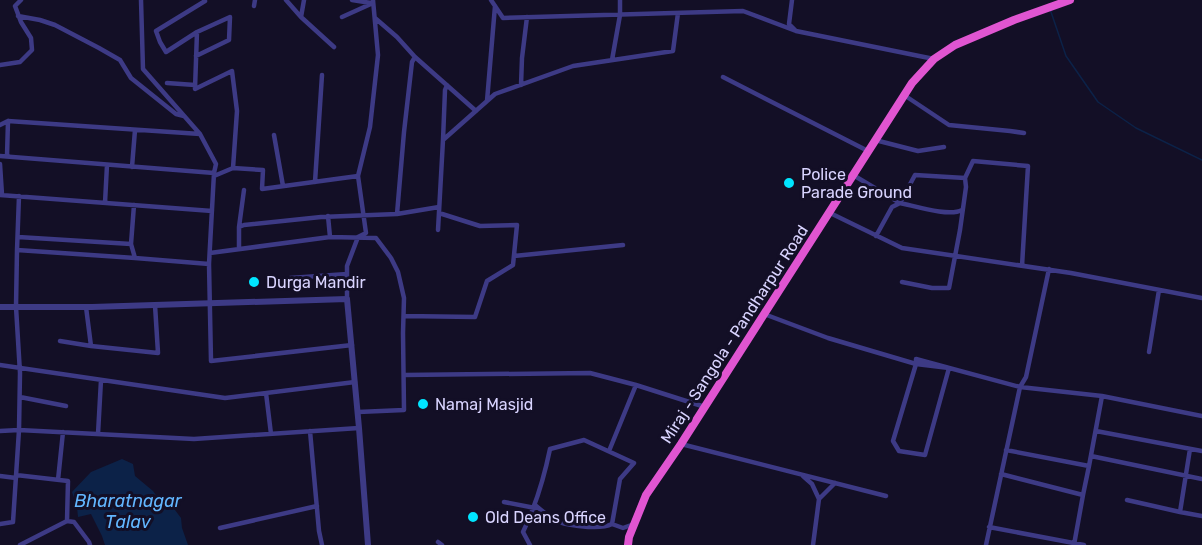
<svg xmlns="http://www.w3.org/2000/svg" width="1202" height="545" viewBox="0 0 1202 545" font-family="Rubik,sans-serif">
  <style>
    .water { fill: #0c2248 }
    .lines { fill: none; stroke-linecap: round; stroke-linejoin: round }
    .stream { stroke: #0c2248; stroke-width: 1.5 }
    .minor { stroke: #3d3a85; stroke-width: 4.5 }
    .tertiary { stroke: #3d3a85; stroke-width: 6 }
    .trunk { stroke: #e055d1; stroke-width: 8 }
    .poi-dot { fill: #00e5ff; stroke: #130f26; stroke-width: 2 }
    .labels { text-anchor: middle; stroke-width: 6; stroke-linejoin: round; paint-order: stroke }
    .poi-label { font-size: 16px; fill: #d9d4ff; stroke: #130f26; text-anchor: start }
    .street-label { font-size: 16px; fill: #d9d4ff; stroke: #130f26 }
    .water-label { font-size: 18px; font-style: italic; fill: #62b6ff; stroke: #130f26 }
  </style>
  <rect width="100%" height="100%" fill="#130f26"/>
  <path class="water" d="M122,459l11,5 2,12 18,15 7,10 12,5 9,12 1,10 6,17h-83l-3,-9 -11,-22 -13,3 -1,-10 -5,-15 19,-20z"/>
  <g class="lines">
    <path class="stream" d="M1050,9l16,47 32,46 38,26 66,32"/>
    <path class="minor" d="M141,0l2,69 57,65
      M286,0l15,17 33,30
      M352,0l19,3
      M491,0l12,18 240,-7 53,20
      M792,0l-3,24 7,7 138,28
      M205,1l-49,30 4,11 6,10 31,-20 -2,57 37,-18 5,40 -4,57 -19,8
      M254,6l1,-6
      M18,16l22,4 15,5 44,23 21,12 11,18 45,36 8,2
      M301,17l3,-17
      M342,17l31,-14
      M375,18l22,19 18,20 61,54
      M196,56l33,-16 1,-23 -33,15
      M612,60l8,-45v-15
      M0,65l20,-3 12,-12 -1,-12 -10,-16 -6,-16 6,-6
      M723,77l145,74
      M167,83l28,2
      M521,85l1,-27 5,-41
      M904,95l45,30 61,6 14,2
      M487,101l8,-95
      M0,125l8,-4
      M274,135l9,51
      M443,140l2,-50 2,-5
      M875,140l43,11 26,-4
      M0,156l214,17 2,-9 -16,-30 -192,-13 -1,35
      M0,164l2,31
      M132,167l3,-37
      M233,168l30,2 -1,19 96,-13 8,57 -8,4 -11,29v33
      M214,173l-5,91 2,97 141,-16
      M853,175l47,28 15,-28 50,3 1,9 -6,43 -11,58h-17l-30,-6
      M358,176l12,-49 8,-72 -5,-55
      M965,178l8,-17 55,5 -6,100
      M315,182l7,-107
      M0,195l212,16
      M19,196l-2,54 118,8 -4,-14
      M105,203l2,-38
      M828,212l74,36 169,25 131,25
      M397,214l7,-82 8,-70 3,-5
      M239,227l5,-37
      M438,230l5,-90 52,-46 78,-28 100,-15 5,-38
      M876,236l16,-29 8,-4c15,3 49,14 62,7
      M18,237l113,7 3,-39
      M330,237l46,1 15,20 7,14 6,26 -1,35 1,77 -46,2
      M239,249v-22l5,-2 77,-8 76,-3 42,-7
      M210,253l120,-16 -2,-21
      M514,256l109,-11
      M135,258l74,6
      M1049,269l-23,108 -6,10 82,9
      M290,278l57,-4
      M86,307l5,39 67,7 -3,-48
      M764,314l64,24 88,26 -23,77 6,10 26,4 24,-87
      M404,316l71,1 12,-36 26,-16 4,-40 -37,1 -41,-13
      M60,341l31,5
      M1149,352l10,-62
      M0,365l225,33 130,-16
      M949,368l-33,-4v-5l104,28 -34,158
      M404,375l186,-2 46,12 69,22
      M266,393l5,41
      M20,397l46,9
      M0,431l19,-1 175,9 165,-11
      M310,431l9,100 3,14
      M1096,431l106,20
      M98,434l3,-54
      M681,444l205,52
      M1190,449l-10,63 22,4
      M609,451l27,-66
      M1091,456l111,23
      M1089,466l13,-70 100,20
      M1001,474l82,21 6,-29 -83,-16
      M16,475l52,6 -1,40 -47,24
      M0,476l16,2
      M803,476l9,8 7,15 16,-16
      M58,480l5,-48
      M1127,500l53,12
      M504,502l31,6
      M535,505c21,18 26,20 53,22 9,0 16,1 24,-3l11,4 11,-4
      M67,521l7,1 15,20 1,3
      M0,524l13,-2 6,-92 1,-57 -4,-66 1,-57
      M989,527l95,18
      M220,528l97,-22
      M438,542l4,3
      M530,545l-7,-13c13,-27 21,-54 27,-83l34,-9 50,23 -14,16 -8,45
      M813,545l6,-46
      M1074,545l9,-50"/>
    <path class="tertiary" d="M0,307h92l255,-8 12,129 9,117"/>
    <path class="trunk" d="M628,545l1,-8 17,-42 35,-51 231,-361 22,-24 21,-14 59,-25 56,-20"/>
  </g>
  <g class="poi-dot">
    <circle cx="789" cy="183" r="6"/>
    <circle cx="254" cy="282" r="6"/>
    <circle cx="423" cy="404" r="6"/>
    <circle cx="473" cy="517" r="6"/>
  </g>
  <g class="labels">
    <g class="poi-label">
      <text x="801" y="180">Police<tspan x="801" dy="18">Parade Ground</tspan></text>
      <text x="266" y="288">Durga Mandir</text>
      <text x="435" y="410">Namaj Masjid</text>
      <text x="485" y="523">Old Deans Office</text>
    </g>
    <g class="street-label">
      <text transform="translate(734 334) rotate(-57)" y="6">Miraj - Sangola - Pandharpur Road</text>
    </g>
    <g class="water-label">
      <text x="128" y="507">Bharatnagar<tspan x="128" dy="21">Talav</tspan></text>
    </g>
  </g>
</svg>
